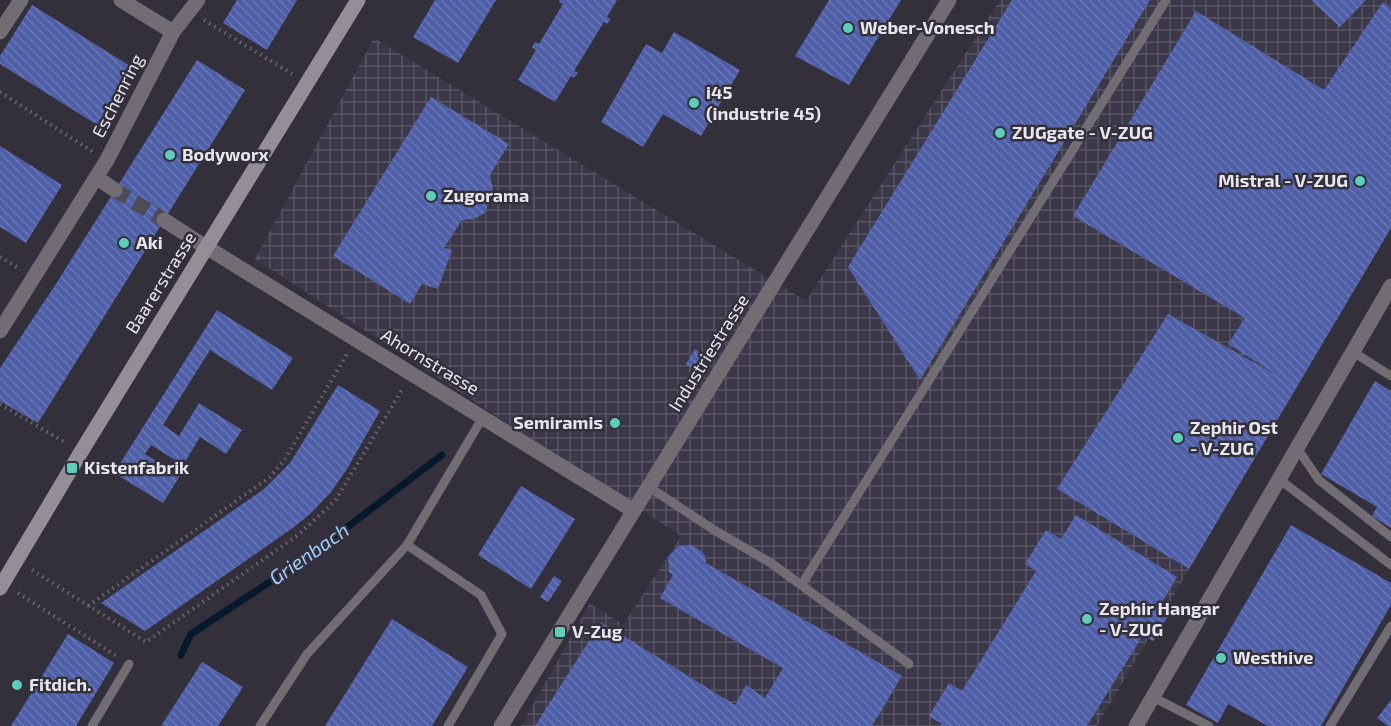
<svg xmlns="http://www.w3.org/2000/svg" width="1391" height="726" viewBox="0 0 1391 726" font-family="'Exo 2',sans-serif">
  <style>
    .industrial { fill: url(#industrial-grid) }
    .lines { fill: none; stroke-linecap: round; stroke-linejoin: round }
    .stream { stroke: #06192c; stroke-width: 7 }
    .building { fill: url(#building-back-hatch) }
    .minor-tunnel { stroke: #4e4b57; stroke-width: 15; stroke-dasharray: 15 8; stroke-linecap: butt }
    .path { stroke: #6a6772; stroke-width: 4; stroke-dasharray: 1.5 4.5; stroke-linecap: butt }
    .service { stroke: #716d73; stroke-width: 9 }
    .minor { stroke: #716d73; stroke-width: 15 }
    .tertiary { stroke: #716d73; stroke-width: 15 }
    .secondary { stroke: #958e97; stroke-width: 15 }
    .poi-dot { fill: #5ccebb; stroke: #33303c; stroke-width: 2 }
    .labels { text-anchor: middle; stroke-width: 5; stroke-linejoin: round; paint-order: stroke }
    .poi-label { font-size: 18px; font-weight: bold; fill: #e8e6ee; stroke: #33303c; text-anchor: start }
    .street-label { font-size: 18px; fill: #e8e6ee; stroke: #33303c }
    .water-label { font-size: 20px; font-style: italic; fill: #9dcdff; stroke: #33303c }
  </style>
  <defs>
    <pattern id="industrial-grid" width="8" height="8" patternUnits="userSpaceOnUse" patternTransform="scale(1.5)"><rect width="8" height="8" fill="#3c384a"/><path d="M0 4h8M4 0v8" fill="none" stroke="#585564"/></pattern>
    <pattern id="building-back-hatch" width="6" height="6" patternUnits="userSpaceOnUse" patternTransform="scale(1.5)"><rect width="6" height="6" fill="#5060a8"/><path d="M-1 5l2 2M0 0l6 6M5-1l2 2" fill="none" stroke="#6977b4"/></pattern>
  </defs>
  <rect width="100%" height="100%" fill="#33303c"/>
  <path class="industrial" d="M1000,0h391v227l-294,499h-576l69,-123 33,22 58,-89 -426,-277 119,-221 432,263z"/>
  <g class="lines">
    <path class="stream" d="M181,655l10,-21 121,-80 130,-99"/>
  </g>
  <path class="building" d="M237,0h60l-30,50 -44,-27z
    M435,0h61l-38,63 -45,-26z
    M560,0h57l-10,17 4,2 -4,5 -3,-2 -30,49 4,2 -4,5 -3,-2 -16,26 -37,-22 18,-30 -4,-3 3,-5 4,2 24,-40 -4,-2z
    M829,0h72l-52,85 -54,-29z
    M1012,0h138l-230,380 -72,-113z
    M1311,0h55l-26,27z
    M1383,2l8,7v219l-202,341 -132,-80 111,-175 114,64 -54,-34 17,-26 -172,-102 123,-205 128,79z
    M32,5l103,64 -36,57 -99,-62v-8z
    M674,32l66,38 -39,66 -38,-22 -20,33 -42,-25 45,-78 16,9z
    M197,60l48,30 -207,333 -38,-22v-33l54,-81z
    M431,97l78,47 -19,31 3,15 -8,23 -11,6 -12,1 -18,28 8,2 -14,39 -16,-5 -12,20 -77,-48z
    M0,146l62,39 -36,58 -26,-16z
    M217,310l76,48 -21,32 -62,-40 -47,75 16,11 20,-33 43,27 -16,24 -26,-17 -17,28 -32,-20 -6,9 35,22 -17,27 -49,-30z
    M695,349l7,5 -9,15 -7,-5z
    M1375,381l16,10v137l-19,-12 5,-9 -56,-33z
    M338,385l42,26 -33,58 -16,23 -21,22 -16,13 -149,104 -44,-28 163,-114 26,-26z
    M521,486l54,33 -44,70 -53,-34z
    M1076,515l101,62 -16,27 11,6 -19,31 -10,-6 -56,91h-146l1,-2 -13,-8 20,-33 13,8 74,-120 -11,-7 21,-34 15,9z
    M1291,525l100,58v22l-70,121h-53l-40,-22 -10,19 -32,-18z
    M693,545l12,10 1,8 196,113 -30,50h-337l66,-104 134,83 11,-20 19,13 18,-30 -123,-70 13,-23 -4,-3 -1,-15 10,-11z
    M554,576l8,5 -14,21 -8,-5z
    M392,619l76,48 -36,59h-107z
    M68,634l46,29 -38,63h-65z
    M202,662l41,25 -25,39h-57z
    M1391,700v26h-3l-11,-8z"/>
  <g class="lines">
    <path class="minor-tunnel" d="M115,190l49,30"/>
    <path class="path" d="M204,20l88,54
      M0,92l93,60
      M0,257l20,12
      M0,404l66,39
      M32,570l114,72 152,-107 37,-34 68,-113
      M18,593l100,64
      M88,606l182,-129 15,-18 62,-105"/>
    <path class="service" d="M1353,352l38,24
      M1297,448l22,32 72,57
      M1279,479l112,86
      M649,487l65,43 57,33 138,101
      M407,545l74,50 21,39 -54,92
      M802,584l364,-584
      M1153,697l56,29
      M92,726l37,-62
      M260,726l47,-72 100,-109 76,-128
      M1330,726l61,-100"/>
    <path class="minor" d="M121,0l52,32
      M0,32l21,-32
      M97,178l18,12
      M164,220l42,27
      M0,331l107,-171 66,-128 25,-32
      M1136,726l255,-440"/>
    <path class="tertiary" d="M206,247l428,264
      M501,726l448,-726"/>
    <path class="secondary" d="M0,588l81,-136 277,-452"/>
  </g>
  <g class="poi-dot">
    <circle cx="848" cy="28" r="6"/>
    <circle cx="694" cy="103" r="6"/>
    <circle cx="1000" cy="133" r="6"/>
    <circle cx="170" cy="155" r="6"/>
    <circle cx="1360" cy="181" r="6"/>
    <circle cx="431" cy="196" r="6"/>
    <circle cx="124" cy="243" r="6"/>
    <circle cx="615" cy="423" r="6"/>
    <circle cx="1178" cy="438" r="6"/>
    <rect x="66" y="462" width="12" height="12" rx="3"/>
    <circle cx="1087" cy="619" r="6"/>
    <rect x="554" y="626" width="12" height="12" rx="3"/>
    <circle cx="1221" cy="658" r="6"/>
    <circle cx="17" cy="685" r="6"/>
  </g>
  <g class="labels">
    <g class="poi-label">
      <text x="860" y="34">Weber-Vonesch</text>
      <text x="706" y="99">i45<tspan x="706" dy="21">(industrie 45)</tspan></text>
      <text x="1012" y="139">ZUGgate - V-ZUG</text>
      <text x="182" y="161">Bodyworx</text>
      <text x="1348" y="187" text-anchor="end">Mistral - V-ZUG</text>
      <text x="443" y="202">Zugorama</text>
      <text x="136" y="249">Aki</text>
      <text x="603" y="429" text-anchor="end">Semiramis</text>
      <text x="1190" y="434">Zephir Ost<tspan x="1190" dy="21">- V-ZUG</tspan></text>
      <text x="84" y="474">Kistenfabrik</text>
      <text x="1099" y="615">Zephir Hangar<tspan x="1099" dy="21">- V-ZUG</tspan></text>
      <text x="572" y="638">V-Zug</text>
      <text x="1233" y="664">Westhive</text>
      <text x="29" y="691">Fitdich.</text>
    </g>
    <g class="street-label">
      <text transform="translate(118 96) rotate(-63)" y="6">Eschenring</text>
      <text transform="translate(161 283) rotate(-58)" y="6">Baarerstrasse</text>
      <text transform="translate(709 353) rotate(-58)" y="6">Industriestrasse</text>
      <text transform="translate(430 362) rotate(31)" y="6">Ahornstrasse</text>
    </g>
    <g class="water-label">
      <text transform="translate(309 554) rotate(-35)" y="7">Grienbach</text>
    </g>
  </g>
</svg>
